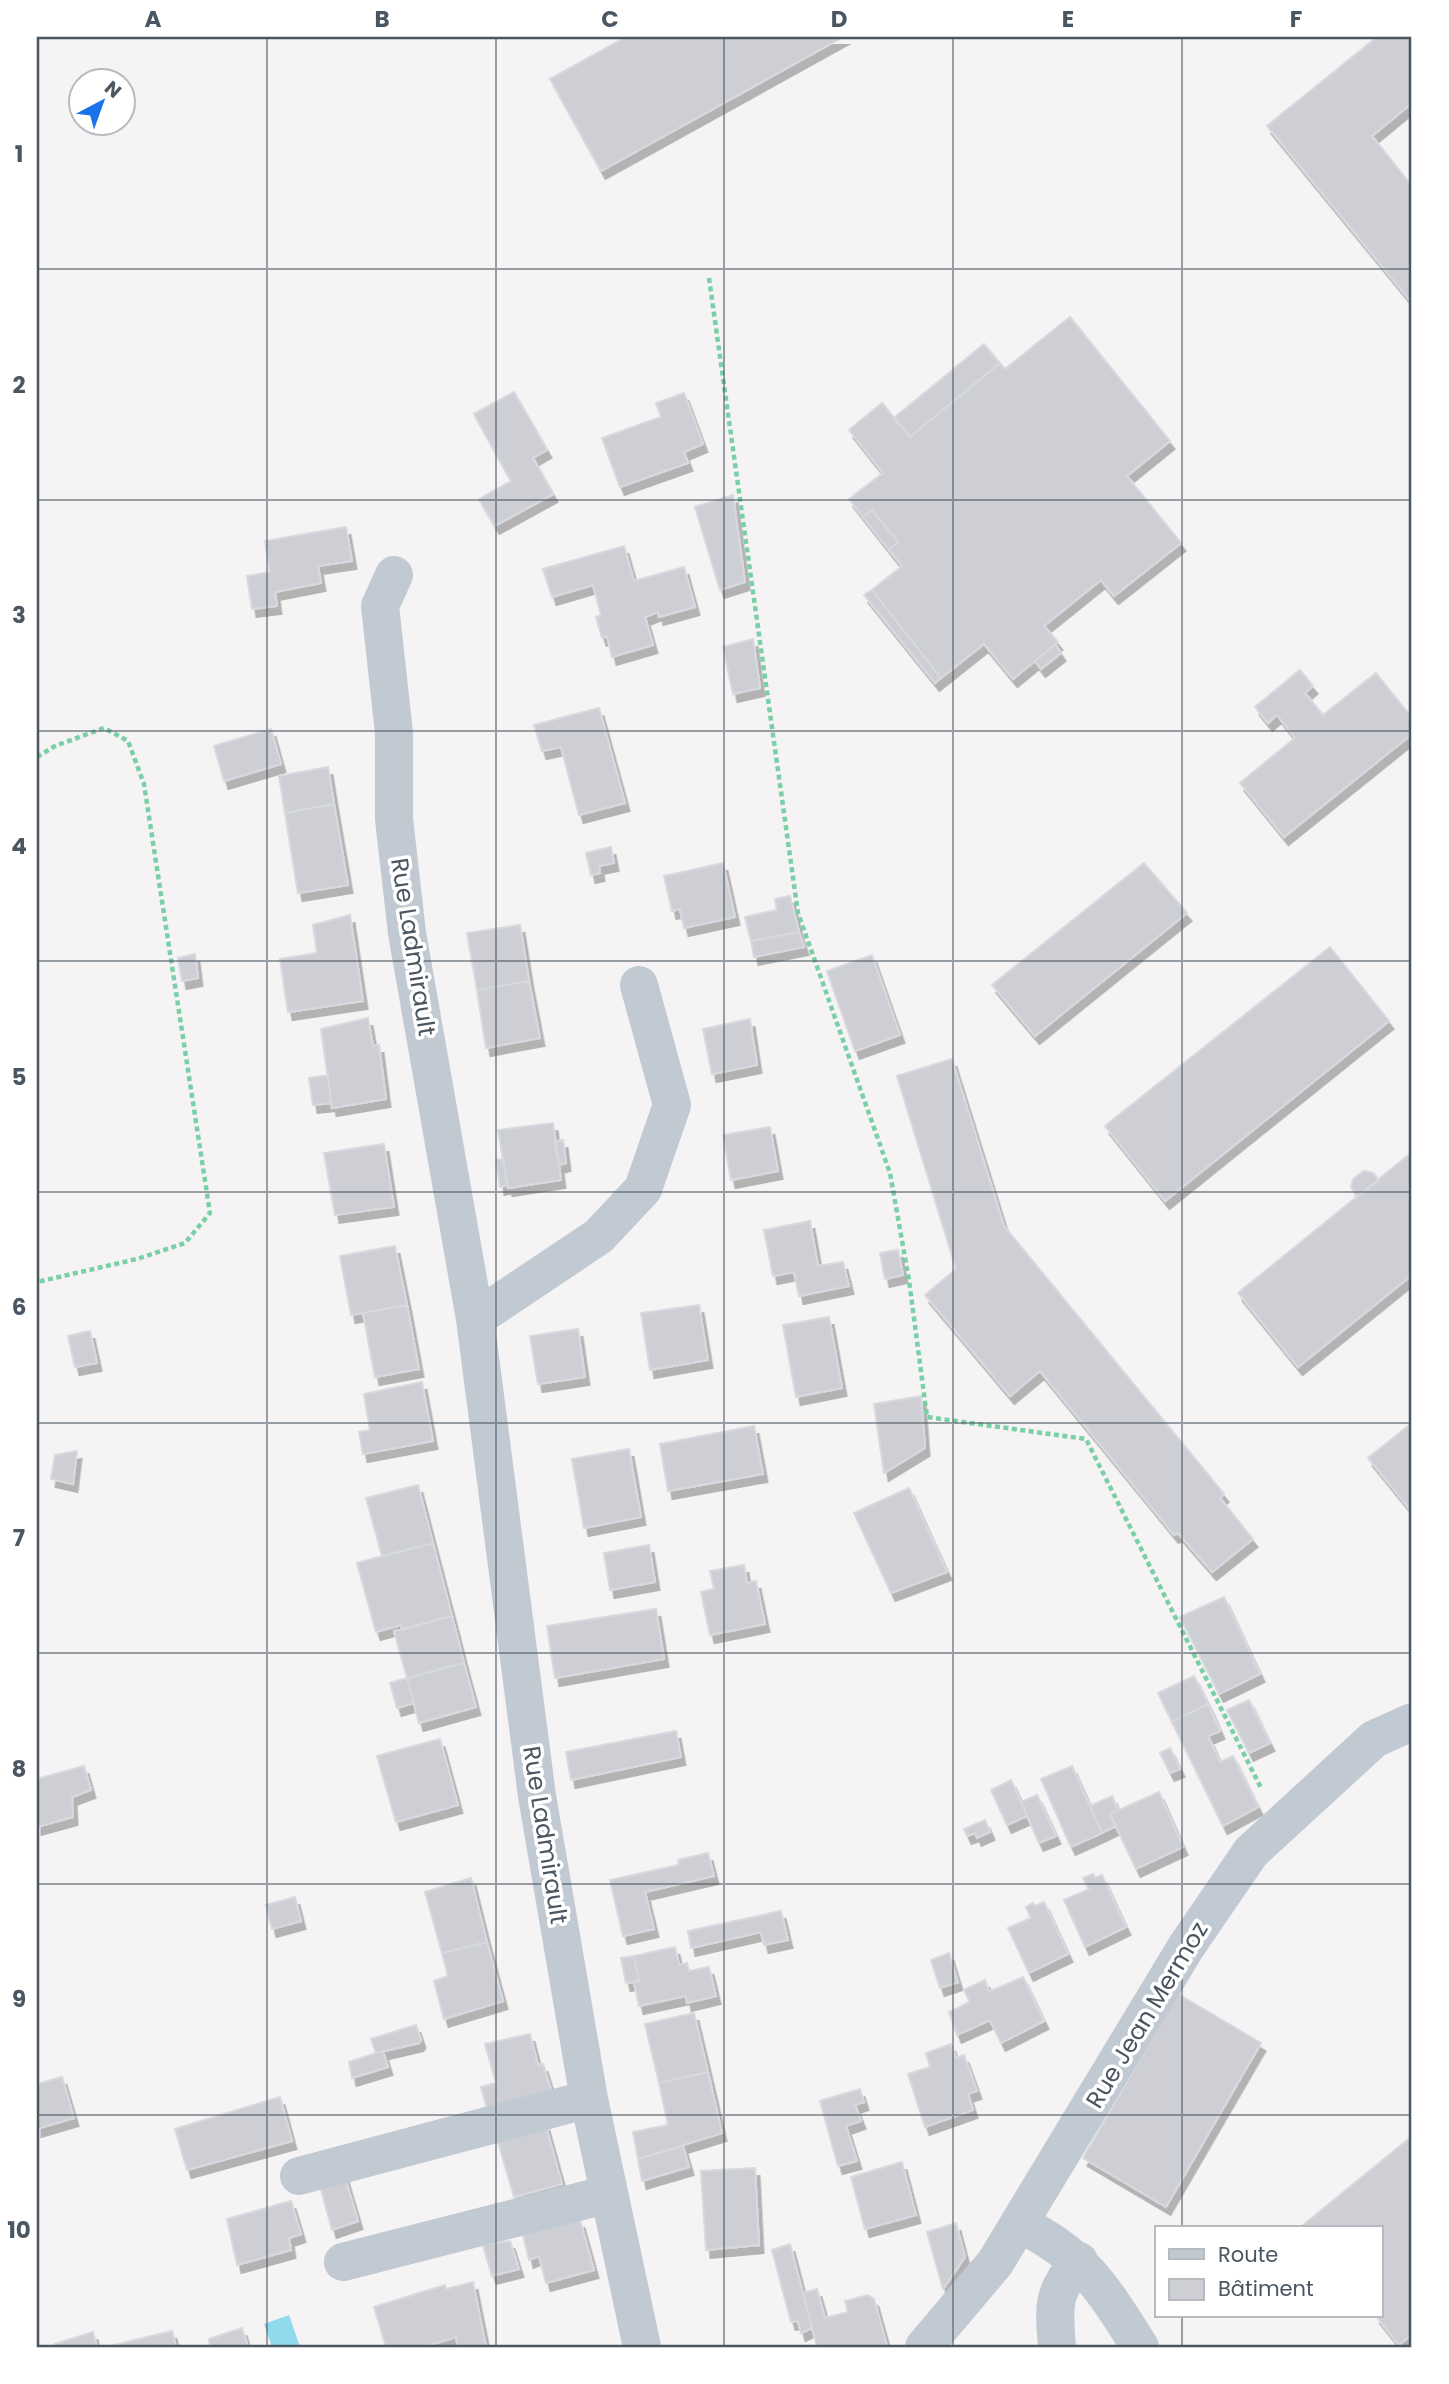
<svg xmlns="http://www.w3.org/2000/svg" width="1449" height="2384" viewBox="0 0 1449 2384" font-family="Poppins,sans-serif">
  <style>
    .water { fill: #90daee }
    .building { fill: #cdcfd5; stroke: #d7d9de; stroke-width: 2; filter: url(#shadow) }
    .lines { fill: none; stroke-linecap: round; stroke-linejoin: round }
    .path { stroke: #7ad0a6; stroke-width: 4.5; stroke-dasharray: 5 3.5; stroke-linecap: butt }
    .minor { stroke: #c1cad2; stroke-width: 38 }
    .grid { fill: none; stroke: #4a5661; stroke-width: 2; stroke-opacity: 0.55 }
    .labels { text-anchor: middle; stroke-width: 7; stroke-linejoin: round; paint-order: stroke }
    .street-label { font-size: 24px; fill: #4a5661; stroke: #fff }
    .neatline { fill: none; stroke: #4a5661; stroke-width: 2.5 }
    .grid-label { font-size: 23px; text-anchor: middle; font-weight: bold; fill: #4a5661 }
  </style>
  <defs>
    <filter id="shadow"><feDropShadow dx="4.5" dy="8" stdDeviation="0" flood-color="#0004"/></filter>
  </defs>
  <rect width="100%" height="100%" fill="#f5f3f3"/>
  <path class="water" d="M289,2315l11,32h-28l-8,-23z"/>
  <path class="building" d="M626,37h217l-242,134 -51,-92z
    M1377,37h35v66l-40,33 40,50v117l-145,-177z
    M1070,317l100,124 -43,35 54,67 -67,53 -13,-16 -57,46 14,16 -45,37 -29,-35 -43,34 -69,-88 30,-24 -13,-16 9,-8 -26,-32 -9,7 -14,-18 34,-26 -34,-43 33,-27 28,34 90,-74 5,6z
    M984,344l16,19 -90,74 -16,-19z
    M514,392l33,58 -14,8 20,36 -58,32 -16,-27 32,-18 -37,-67z
    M684,393l19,51 -19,8 4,11 -68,24 -18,-49 59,-21 -5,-14z
    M733,495l12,87 -25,8 -25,-83z
    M872,510l26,32 -9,8 -26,-33z
    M346,527l6,34 -34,5 3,17 -46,9 2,14 -25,3 -5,-33 23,-4 -5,-31z
    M624,546l10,35 50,-14 11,40 -36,10 -1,-5 -13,5 8,28 -41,12 -5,-21 -5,2 -6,-21 5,-2 -8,-30 -41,12 -9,-28z
    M872,590l69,88 -6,5 -71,-88z
    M753,639l7,49 -27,6 -10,-47z
    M1055,644l6,9 -20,16 -6,-8z
    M1300,670l13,16 -8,7 18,22 53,-42 36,45v16l-128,103 -44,-54 55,-45 -18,-23 -9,8 -13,-16z
    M599,708l26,95 -46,12 -18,-68 -19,4 -8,-26z
    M271,729l10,35 -57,17 -10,-35z
    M328,767l6,37 -49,9 -6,-37z
    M334,804l14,81 -50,8 -13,-80z
    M611,847l3,16 -15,3 1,7 -9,2 -5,-22z
    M723,863l12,54 -51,11 -4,-19 -8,2 -8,-35z
    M1144,863l43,50 -152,123 -43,-51z
    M790,896l9,36 -48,9 -6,-24 32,-7 -2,-11z
    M350,915l13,86 -75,11 -8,-53 37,-6 -4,-28z
    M520,925l9,56 -52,9 -10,-57z
    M799,932l5,15 -50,10 -3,-16z
    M1330,947l59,74 -224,180 -60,-75z
    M195,954l3,24 -16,3 -4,-23z
    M872,955l28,80 -45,16 -28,-80z
    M529,981l11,57 -54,10 -9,-58z
    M368,1018l5,28 6,-1 7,54 -54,9 -11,-79z
    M750,1019l7,46 -45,9 -9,-45z
    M952,1059l52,167 220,268 -4,4 33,41 -41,33 -34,-39 -4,2 -134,-164 -30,25 -85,-101 31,-26 -59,-193z
    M328,1075l3,28 -18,2 -4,-27z
    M553,1123l8,57 -53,8 -10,-58z
    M770,1127l8,44 -47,9 -8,-45z
    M563,1140l3,23 -7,2 -4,-23z
    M384,1144l10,63 -59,8 -11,-62z
    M1412,1152v123l-114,92 -60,-74z
    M503,1159l4,26 -7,2 -4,-27z
    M1364,1171l9,2 6,7 -22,17 -6,-10 2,-8z
    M810,1221l8,45 25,-4 6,24 -50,10 -5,-24 -21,4 -9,-46z
    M395,1246l12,59 -56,10 -11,-59z
    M898,1250l5,25 -18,4 -5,-26z
    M407,1305l12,64 -44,8 -12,-64z
    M699,1305l9,55 -58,10 -9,-57z
    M829,1317l13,71 -46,9 -13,-72z
    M578,1329l7,48 -47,7 -8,-48z
    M90,1331l7,32 -22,4 -7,-31z
    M422,1382l11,59 -70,13 -4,-22 11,-2 -6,-36z
    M921,1396l4,52 -41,25 -10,-69z
    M1412,1423v89l-44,-54z
    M754,1426l9,48 -95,17 -8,-47z
    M629,1449l12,68 -57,11 -12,-69z
    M77,1451l-4,33 -22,-5 4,-24z
    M418,1485l15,58 -51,13 -16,-58z
    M909,1488l38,84 -56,21 -37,-80z
    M433,1543l19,73 -50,14 -1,-5 -25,7 -19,-69z
    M649,1545l6,37 -45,8 -6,-37z
    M744,1565l3,18 9,-2 9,43 -55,11 -9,-43 13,-3 -4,-18z
    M1224,1597l36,77 -41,20 -39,-77z
    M656,1609l8,50 -109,19 -8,-52z
    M452,1616l12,47 -57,15 -13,-47z
    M464,1663l12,44 -57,16 -12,-45z
    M1194,1676l14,28 -36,18 -14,-29z
    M407,1678l7,25 -17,5 -7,-25z
    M1249,1700l21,43 -21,10 -22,-43z
    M1208,1704l12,27 -12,5 12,26 13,-6 25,51 -35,19 -51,-104z
    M676,1731l5,26 -110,23 -5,-28z
    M440,1739l18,66 -62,17 -19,-66z
    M1170,1748l10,21 -10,4 -10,-20z
    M84,1766l7,24 -19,7 1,20 -36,10v-48z
    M1072,1766l30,67 -31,14 -30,-68z
    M1011,1780l16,36 -20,9 -16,-35z
    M1159,1792l24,55 -47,22 -26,-55z
    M1037,1795l19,41 -17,7 -18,-41z
    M1112,1796l6,14 -8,4 6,12 -14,7 -12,-27z
    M985,1820l5,12 -13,6 -2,-5 -8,3 -3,-7z
    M708,1853l6,23 -69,16 9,37 -31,7 -13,-56 69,-15 -1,-5z
    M1093,1874l2,4 7,-3 24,52 -41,20 -21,-47 25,-11 -6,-11z
    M471,1878l16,64 -45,11 -17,-61z
    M295,1897l6,24 -29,8 -6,-24z
    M1044,1902l24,52 -39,19 -21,-45 23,-10 -5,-11 7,-4 2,3z
    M781,1911l7,29 -24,5 -3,-13 -70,16 -3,-17z
    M487,1942l16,59 -59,18 -10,-38 14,-5 -6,-23z
    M675,1947l4,18 8,-2 2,8 20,-4 7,29 -29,7 -1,-7 -47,10 -5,-24 5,-1 -5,-25z
    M949,1953l9,29 -18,6 -9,-28z
    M634,1956l5,25 -13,2 -5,-25z
    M1023,1977l21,44 -43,22 -11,-23 -33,15 -8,-23 21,-10 -6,-12 21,-10 4,12z
    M1178,1994l83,49 -95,164 -83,-49z
    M694,2013l14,59 -49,11 -14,-59z
    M416,2025l5,15 -2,3 -43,10 -5,-14z
    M530,2034l8,31 5,-1 9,29 -65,15 -6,-21 15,-4 -11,-39z
    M951,2044l5,14 8,-3 13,36 -9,3 5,16 -48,17 -17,-53 22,-7 -4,-14z
    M383,2051l5,16 -36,11 -3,-16z
    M708,2072l14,61 -84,26 -5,-27 35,-7 -9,-42z
    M62,2077l12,41 -37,11v-45z
    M860,2089l4,13 -9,3 6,16 -15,5 11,35 -19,5 -18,-65z
    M280,2097l12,44 -105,29 -12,-41z
    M545,2123l17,61 -48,13 -18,-62z
    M1412,2136v198l-13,11 -23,-29h5v-88h-75l-3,-3z
    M683,2146l6,21 -47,14 -4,-22z
    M902,2162l14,53 -51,14 -14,-52z
    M755,2168l4,77 -53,5 -5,-79z
    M344,2174l14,47 -26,9 -13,-48z
    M291,2201l10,33 -12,4 2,12 -54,15 -10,-46z
    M580,2220l14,50 -48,13 -7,-27 -10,4 -6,-25z
    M956,2223l9,34 -22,32 -16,-57z
    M510,2241l9,28 -27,7 -9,-31z
    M790,2244l22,84 -11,5 -3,-12 -7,1 -19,-72z
    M473,2282l13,65h-28l-2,-10 -33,10h-37l-12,-40 71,-22 1,4z
    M817,2289l8,29 23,-6 -3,-11 23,-6 6,4 13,47 -70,1 -14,-54z
    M242,2328l6,19h-44l6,-1 -1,-7z
    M172,2331l4,16h-70z
    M93,2332l4,15h-41l-1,-3z"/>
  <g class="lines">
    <path class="path" d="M709,278l89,635 92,260 19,107 18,137 159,22 176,351
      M37,757l18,-11 49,-18 24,13 16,43 66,429 -25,30 -48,16 -100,23"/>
    <path class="minor" d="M394,575l-14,31 14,127v86l13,114 68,386 62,477 52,303 53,248
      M475,1319l124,-83 44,-47 29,-84 -33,-120
      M299,2176l290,-77
      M1020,2224c64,31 84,66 120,123
      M343,2262l266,-68
      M924,2347l71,-84 191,-316 65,-95 123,-113 38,-17
      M1057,2347c-3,-40 -6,-53 22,-86"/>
  </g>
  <path class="grid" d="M267,37v2310M496,37v2310M724,37v2310M953,37v2310M1182,37v2191M37,269h1375M37,500h1375M37,731h1375M37,961h1375M37,1192h1375M37,1423h1375M37,1653h1375M37,1884h1375M37,2115h1375M1182,2316v31"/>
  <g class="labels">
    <g class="street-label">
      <text transform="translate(413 947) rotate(81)" y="8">Rue Ladmirault</text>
      <text transform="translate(545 1835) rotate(81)" y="8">Rue Ladmirault</text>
      <text transform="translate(1147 2015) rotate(-59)" y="8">Rue Jean Mermoz</text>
    </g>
  </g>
  <rect width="1449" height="2384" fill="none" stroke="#ffffff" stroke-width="77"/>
  <rect x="1155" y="2226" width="228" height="91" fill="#ffffff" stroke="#b7bbc0" stroke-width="2"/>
  <rect x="1169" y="2249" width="35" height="10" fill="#c1cad2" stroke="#b7bbc0" stroke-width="2"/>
  <text x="1218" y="2262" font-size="21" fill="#4a5661">Route</text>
  <rect x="1169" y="2279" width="35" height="21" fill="#cdcfd5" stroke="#b7bbc0" stroke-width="2"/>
  <text x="1218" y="2296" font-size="21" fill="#4a5661">Bâtiment</text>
  <g transform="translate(102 102) rotate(41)"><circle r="33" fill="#ffffff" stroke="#b7bbc0" stroke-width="2"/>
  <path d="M0-5L12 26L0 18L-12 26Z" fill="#1a73e8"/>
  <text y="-10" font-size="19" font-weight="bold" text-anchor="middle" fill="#4a5661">N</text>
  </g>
  <rect x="38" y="38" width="1372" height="2308" class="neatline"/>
  <g class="grid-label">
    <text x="153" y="27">A</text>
    <text x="382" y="27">B</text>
    <text x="610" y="27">C</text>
    <text x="839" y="27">D</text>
    <text x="1068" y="27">E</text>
    <text x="1296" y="27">F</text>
    <text x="19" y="162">1</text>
    <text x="19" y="393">2</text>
    <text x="19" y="623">3</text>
    <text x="19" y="854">4</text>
    <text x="19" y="1085">5</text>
    <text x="19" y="1315">6</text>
    <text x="19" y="1546">7</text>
    <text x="19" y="1777">8</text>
    <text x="19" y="2007">9</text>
    <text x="19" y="2238">10</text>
  </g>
</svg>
